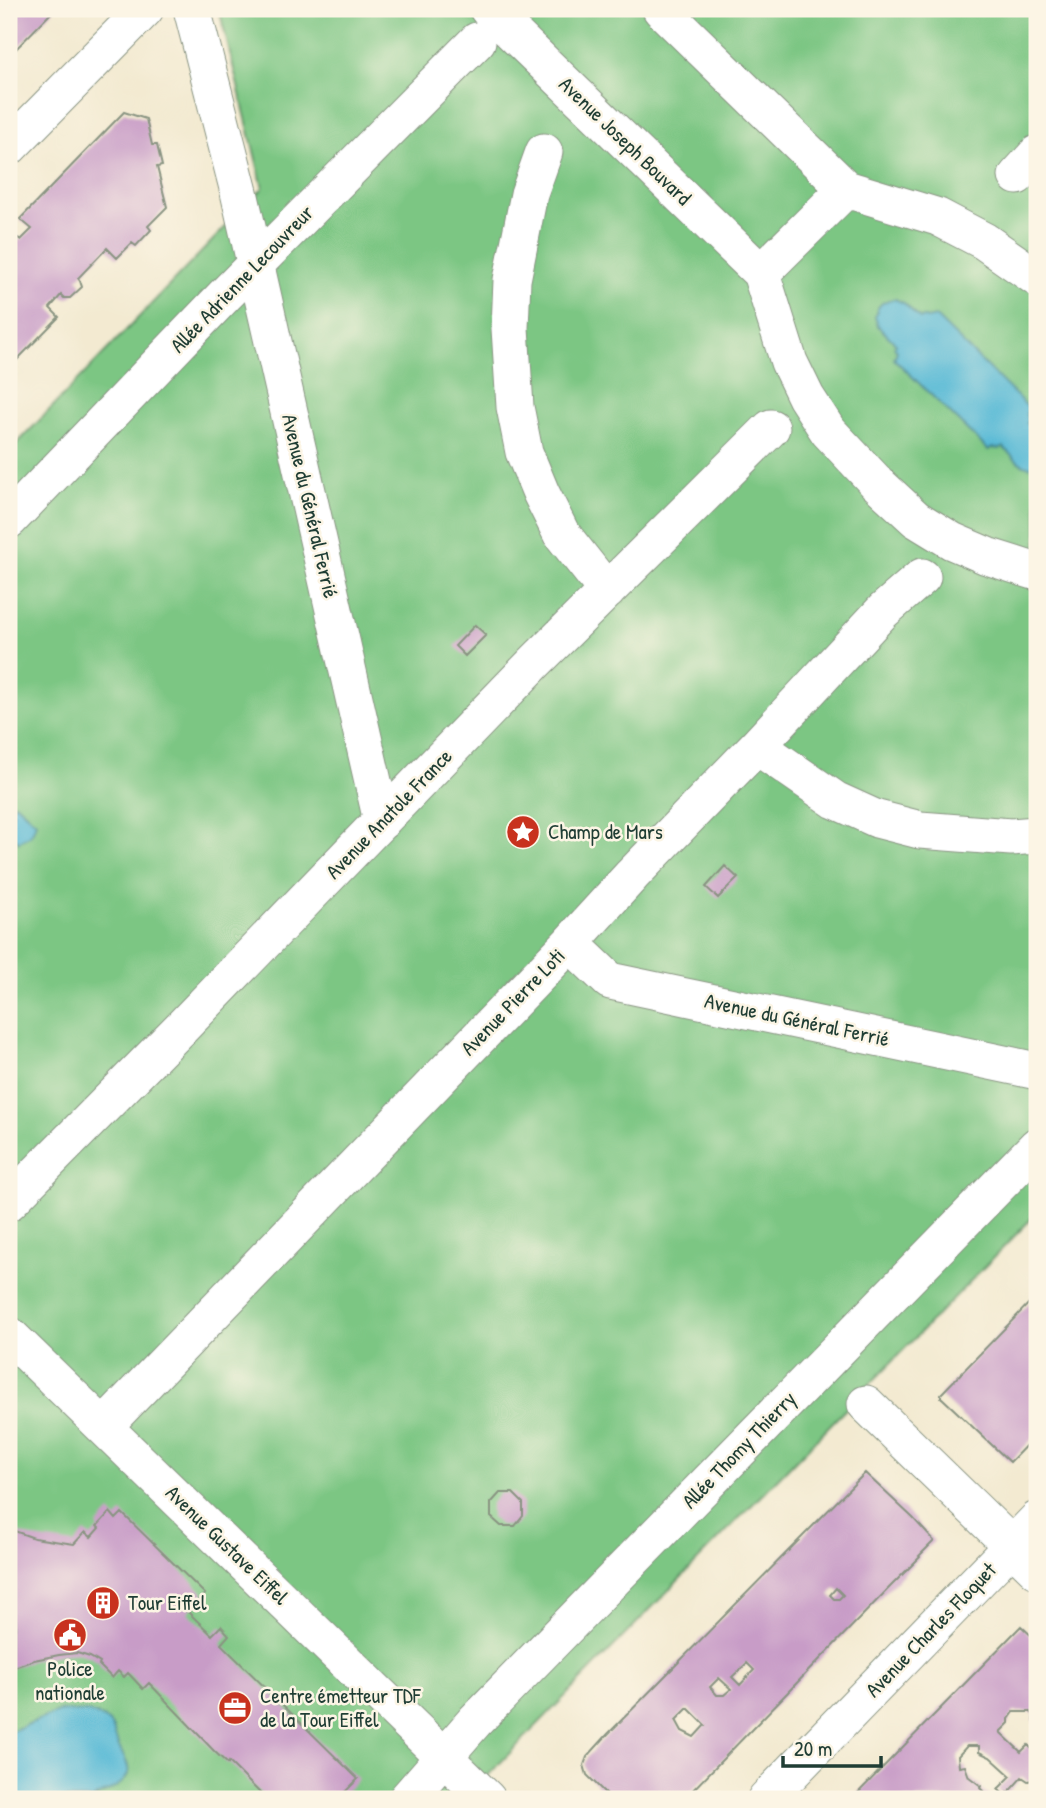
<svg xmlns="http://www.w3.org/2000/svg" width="1046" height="1808" viewBox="0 0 1046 1808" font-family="'Patrick Hand',sans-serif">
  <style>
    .green { fill: #7cc683; stroke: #4e825c; stroke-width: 2 }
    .water { fill: #57b9d6; stroke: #3b7b85; stroke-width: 2 }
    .building { fill: #c89cc7; fill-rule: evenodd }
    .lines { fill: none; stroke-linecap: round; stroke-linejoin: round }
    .minor-casing { stroke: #899482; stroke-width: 39 }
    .minor { stroke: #fff; stroke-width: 37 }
    .labels { text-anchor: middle; stroke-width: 5; stroke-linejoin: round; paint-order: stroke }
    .street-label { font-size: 21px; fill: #1f3d34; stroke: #fcf5e5 }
    .poi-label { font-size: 21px; fill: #1f3d34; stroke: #fcf5e5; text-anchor: start }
  </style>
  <rect width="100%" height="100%" fill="#fcf5e5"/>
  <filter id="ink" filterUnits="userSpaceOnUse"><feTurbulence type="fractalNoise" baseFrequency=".0143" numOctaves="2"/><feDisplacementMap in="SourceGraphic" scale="14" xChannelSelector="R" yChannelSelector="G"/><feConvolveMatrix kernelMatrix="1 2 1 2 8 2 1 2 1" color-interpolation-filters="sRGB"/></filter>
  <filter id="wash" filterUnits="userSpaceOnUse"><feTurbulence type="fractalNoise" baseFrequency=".00686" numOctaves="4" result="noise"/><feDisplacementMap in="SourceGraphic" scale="28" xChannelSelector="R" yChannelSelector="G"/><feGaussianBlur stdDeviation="1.57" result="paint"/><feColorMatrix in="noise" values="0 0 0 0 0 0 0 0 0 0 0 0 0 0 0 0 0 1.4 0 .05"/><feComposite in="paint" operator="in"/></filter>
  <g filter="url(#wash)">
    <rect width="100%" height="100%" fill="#f3ead1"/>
    <path class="green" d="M219,9h818v1204l-572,586h-456v-1347l254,-264z"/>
    <path class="water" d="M895,299l9,4 16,16 3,-2 4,2 9,-2 93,91c-3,4 -4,8 0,12l-2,3 10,11v32c-15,4 -23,-9 -34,-19l-3,2 -8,-1 -4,2 -94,-91 3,-8 -3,-4 2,-3 -18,-18 -3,-9c2,-12 8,-17 20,-18z
      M15,803l21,19c-2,5 -2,10 -7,14 -4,3 -6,1 -10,6l-10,-10v-14l4,-5 -4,-4z
      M60,1711c17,0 45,0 53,18 3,7 3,14 7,20 3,7 11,18 8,25 -6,15 -24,16 -35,25h-84v-67z"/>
    <g id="blocks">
      <path class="building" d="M9,9h46l-46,47z
        M124,112l22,7 6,26h5l5,21 -5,1 10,40 -19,19 3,4 -15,16 -4,-3 -15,15 -10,-10 -29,30 2,3 2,6 -12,11h-6l-3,-3 -11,13 9,9 -50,51v-120l9,-10 3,2 11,-11 -12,-10z
        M475,625l11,10 -21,21 -10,-10z
        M725,866l13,12 -20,20 -12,-11z
        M1037,1295v139l-27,28 -69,-65v-3z
        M865,1473l48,45 21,23 -15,15 1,1 -30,30 -204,210 -3,2h-72l-24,-24 -3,-10 3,-8 20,-22zM836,1588l7,7 -4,4h-5l-4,-4zM747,1663l7,7 -14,15 -8,-8zM719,1678l12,11 -7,6h-7l-7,-8zM688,1708l17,17 -11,12 -12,-6 -6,-11z
        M500,1493h13l10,10v13l-8,10h-14l-10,-9v-14z
        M110,1512l6,7 6,-6 83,81 -17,18 24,23 9,-9 8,9 -8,9 137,135 -20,20h-72l-37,-37 -1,2 -13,-12 -66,-69 -6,6 -15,-16 -4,4 -6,-6 -6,7 -13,-13 1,-2 -10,-6 -13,-4 -18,2 -25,5 -25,9v-140l25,9 40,6 11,-12 6,5 8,-9 -2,-2z
        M1021,1626l16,15v84l-4,-4 1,-6 -3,-3h-17l-5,7v4l-9,9 21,20 7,-7 7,7 2,3v28l-3,-3 -6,1 -6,-4 -17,19 -7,-7 13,-13 -21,-19 -11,-5v-6h-12l-9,10 1,11 6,-1 4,11 12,9 -1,2 4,4 10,7h-142z"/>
    </g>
  </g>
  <g filter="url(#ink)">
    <use href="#blocks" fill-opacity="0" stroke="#899482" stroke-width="2"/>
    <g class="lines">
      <g class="minor-casing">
        <path id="minor" d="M192,9l47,183 143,629
          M488,9l273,264 28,89 17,35 22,34 49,52 39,36 36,22 35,15 50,16
          M661,9l185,180 92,28 46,24 53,37
          M9,147l136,-138
          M544,152l-15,42 -17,86 -2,48 5,79 9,45 17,41 20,40 46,58
          M1017,176l20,-22
          M761,273l85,-84
          M9,520l216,-225 252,-254
          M757,746l78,54 42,19 43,11 91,7 26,-2
          M570,943l40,38 427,90
          M9,1202l172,-174 354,-366 236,-234
          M9,1335l478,464
          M866,1404l171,166
          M104,1426l466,-483 62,-68 125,-129 126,-135 39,-34
          M407,1799l68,-78 562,-575
          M766,1799l271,-279"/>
      </g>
      <use href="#minor" class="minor"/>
    </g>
  </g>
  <defs>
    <g id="sight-disc" transform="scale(1.75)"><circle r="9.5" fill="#c8321e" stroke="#fcf5e5"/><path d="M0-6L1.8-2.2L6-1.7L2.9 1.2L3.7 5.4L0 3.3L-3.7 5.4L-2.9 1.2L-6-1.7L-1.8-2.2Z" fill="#fff"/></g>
    <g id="building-disc" transform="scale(1.75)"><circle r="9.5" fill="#c8321e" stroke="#fcf5e5"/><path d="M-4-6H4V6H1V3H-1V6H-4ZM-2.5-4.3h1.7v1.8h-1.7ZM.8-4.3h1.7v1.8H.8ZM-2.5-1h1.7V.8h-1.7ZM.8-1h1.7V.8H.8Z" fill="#fff"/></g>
    <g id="civic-disc" transform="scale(1.75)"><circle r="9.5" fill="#c8321e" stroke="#fcf5e5"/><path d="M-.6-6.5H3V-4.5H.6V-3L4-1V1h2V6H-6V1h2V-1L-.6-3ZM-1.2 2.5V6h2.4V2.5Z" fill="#fff"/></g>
    <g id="office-disc" transform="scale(1.75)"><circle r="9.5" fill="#c8321e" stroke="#fcf5e5"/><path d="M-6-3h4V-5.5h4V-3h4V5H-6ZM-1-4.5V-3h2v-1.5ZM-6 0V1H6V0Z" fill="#fff"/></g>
  </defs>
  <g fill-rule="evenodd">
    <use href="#sight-disc" x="523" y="832"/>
    <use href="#building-disc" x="103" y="1603"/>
    <use href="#civic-disc" x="70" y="1635"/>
    <use href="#office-disc" x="235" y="1708"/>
  </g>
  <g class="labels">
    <g class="street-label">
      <text transform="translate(625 141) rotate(44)" y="7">Avenue Joseph Bouvard</text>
      <text transform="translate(242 279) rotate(-46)" y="7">Allée Adrienne Lecouvreur</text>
      <text transform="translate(310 506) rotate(77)" y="7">Avenue du Général Ferrié</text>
      <text transform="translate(389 814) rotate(-46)" y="7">Avenue Anatole France</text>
      <text transform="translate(513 1002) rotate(-46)" y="7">Avenue Pierre Loti</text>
      <text transform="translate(797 1020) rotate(12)" y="7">Avenue du Général Ferrié</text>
      <text transform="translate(739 1450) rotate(-46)" y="7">Allée Thomy Thierry</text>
      <text transform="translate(227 1545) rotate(44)" y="7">Avenue Gustave Eiffel</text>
      <text transform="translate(931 1630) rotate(-46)" y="7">Avenue Charles Floquet</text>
    </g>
    <g class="poi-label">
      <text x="548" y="839">Champ de Mars</text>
      <text x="128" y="1610">Tour Eiffel</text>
      <text x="70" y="1676" text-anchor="middle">Police<tspan x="70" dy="24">nationale</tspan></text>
      <text x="260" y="1703">Centre émetteur TDF<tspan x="260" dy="24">de la Tour Eiffel</tspan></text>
    </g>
  </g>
  <rect width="1046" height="1808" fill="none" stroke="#fcf5e5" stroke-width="35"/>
  <path d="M783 1756v10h98v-10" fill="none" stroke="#1f3d34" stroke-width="3.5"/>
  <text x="794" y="1756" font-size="21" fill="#1f3d34" stroke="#fcf5e5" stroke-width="5" paint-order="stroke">20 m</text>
</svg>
